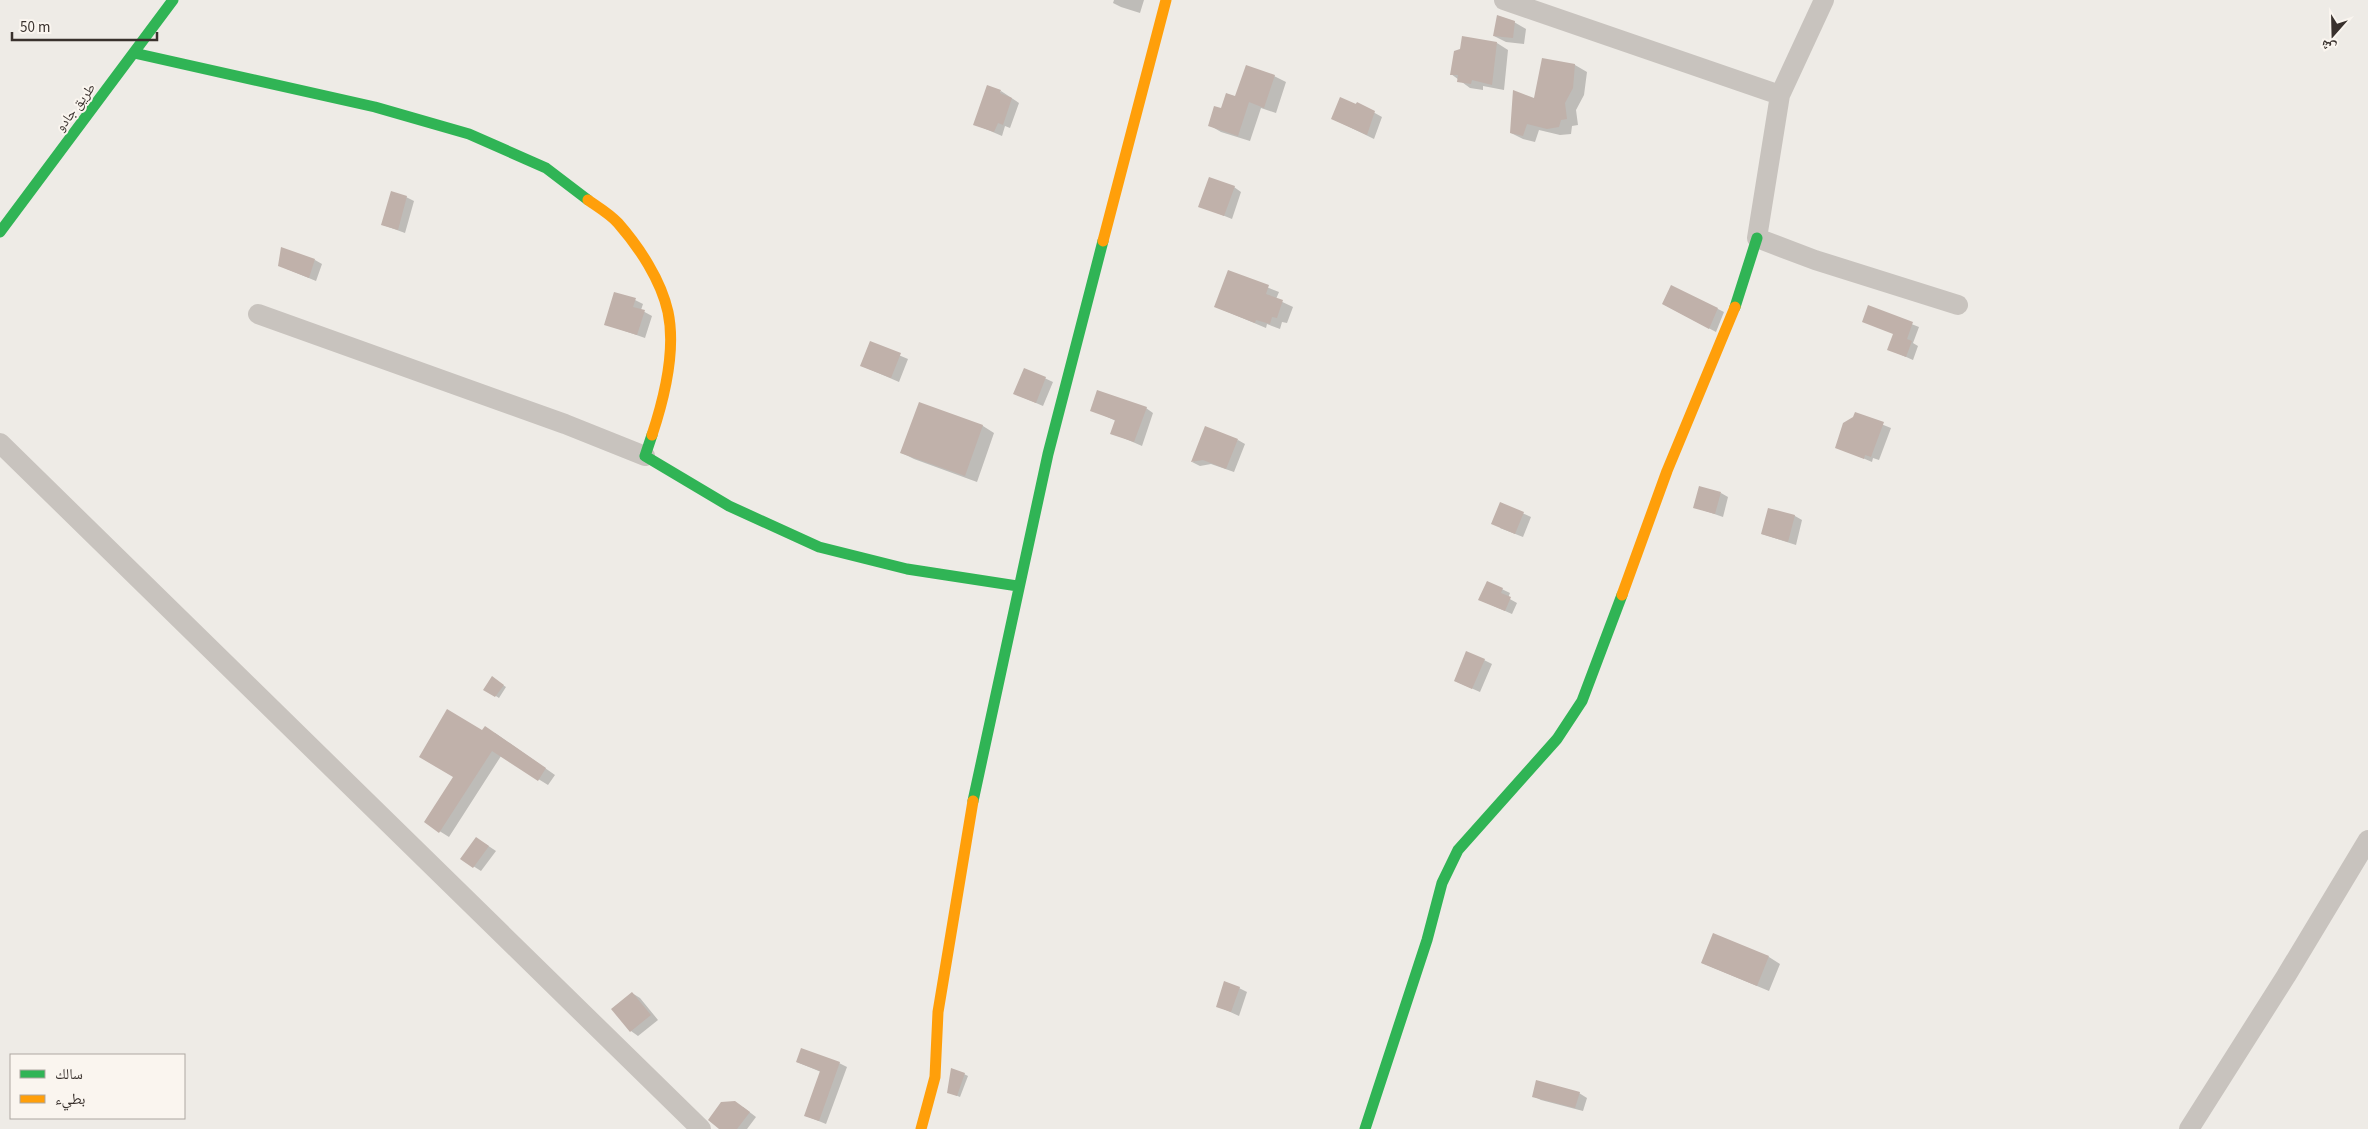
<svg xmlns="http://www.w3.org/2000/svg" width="2368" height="1129" viewBox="0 0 2368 1129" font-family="'Source Sans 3','Noto Naskh Arabic',sans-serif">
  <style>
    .shadow { fill: #0003 }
    .building { fill: #c0b1aa }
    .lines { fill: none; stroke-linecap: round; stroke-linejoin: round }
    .street { stroke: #c8c3be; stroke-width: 20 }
    .fast { stroke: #30b455; stroke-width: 11 }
    .slow { stroke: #ff9f0a; stroke-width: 11 }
    .labels { text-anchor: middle; stroke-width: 4; stroke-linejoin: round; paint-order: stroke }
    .street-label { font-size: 14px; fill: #39312d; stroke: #faf5ef }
  </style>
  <rect width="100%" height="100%" fill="#eeebe6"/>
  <path class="shadow" d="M1114,0h30l-4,13 -19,-6 -8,-4z
    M1514,22l12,7 -2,15 -18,-2 -12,-6z
    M1497,43l11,7 -4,40 -21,-4v4l-13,-2 -19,-14z
    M1543,59l32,6 12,7 -3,23 -8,15 2,15 -6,1 -1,8 -11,1 -21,-5 -4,12 -12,-3 -12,-6 24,-33z
    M1274,76l12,6 -10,31 -15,-5 -11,33 -29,-9 -12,-7 27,-27z
    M1001,91l18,12 -9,25 -5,-2 -3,10 -28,-12z
    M1357,103l25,14 -8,22 -41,-20z
    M1234,187l7,5 -9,27 -32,-13z
    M406,197l8,4 -9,32 -22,-8z
    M315,260l7,4 -6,17 -29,-12z
    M1229,272l50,20 -3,7 17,8 -6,16 -5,-1 -2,7 -13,-5 -1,4 -50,-21z
    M635,300l8,4 -2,6 11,6 -7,22 -40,-14z
    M1663,304l55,5 6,3 -8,20z
    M1868,307l51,20 -6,16 5,3 -5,14 -25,-11 6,-15z
    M870,343l38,16 -9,23 -37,-16z
    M1025,369l28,13 -10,24 -21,-9z
    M920,404l63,22 11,7 -17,49 -63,-23 -12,-6z
    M1146,408l7,5 -11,33 -30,-13 4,-12 -24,-11z
    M1856,414l35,14 -12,32 -6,-2 -1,4 -35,-15z
    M1238,440l7,4 -11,28 -23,-8 -11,2 -8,-4z
    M1721,493l7,4 -5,20 -29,-10z
    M1501,503l30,14 -8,20 -23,-9z
    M1769,509l26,7 7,4 -6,25 -34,-11z
    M1487,582l23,11 -2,5 9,5 -5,11 -32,-14z
    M1484,660l8,4 -12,28 -25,-11z
    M492,678l14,9 -7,11 -14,-9z
    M483,732l12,1 60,42 -7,10 -47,-29 -52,81 -24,-15z
    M484,843l12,8 -15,20 -19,-12z
    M1769,957l11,7 -11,27 -67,-28z
    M1239,988l8,4 -8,24 -22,-10z
    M632,993l8,5 18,22 -20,16 -7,-5z
    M797,1062l42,1 8,4 -21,57 -20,-8 15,-44z
    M964,1074l4,2 -8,21 -12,-5z
    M1579,1093l8,5 -4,13 -42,-11 -8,-4z
    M743,1107l13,10 -9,12h-25z"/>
  <path class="building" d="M1497,15l18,6 -2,17 -20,-2z
    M1462,36l35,6 -5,43 -20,-5 -1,4 -14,-2 1,-7h-8l4,-24 6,-2z
    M1542,58l33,6 -2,24 -8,15 2,16 -6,1 -2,7 -12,2 -20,-5 -4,12 -13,-3 3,-43 21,8z
    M1246,65l29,10 -11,33 -15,-6 -11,34 -30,-10 6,-20 7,2 5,-15 9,3z
    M987,85l14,5 -1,3 12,5 -9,27 -5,-2 -4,9 -21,-7z
    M1340,97l16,7 1,-2 18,9 -8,24 -36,-16z
    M1209,177l26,9 -11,30 -26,-9z
    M391,191l16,5 -9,34 -17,-5z
    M281,247l34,12 -6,19 -31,-12z
    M1228,270l41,15 -3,9 17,6 -6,18 -5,-1 -2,7 -14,-4 -1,3 -41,-16z
    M1671,285l47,23 -9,21 -47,-25z
    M614,292l22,6 -3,9 12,3 -8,25 -33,-10z
    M1868,305l45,17 -6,17 5,2 -6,16 -19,-7 6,-16 -31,-12z
    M870,341l31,12 -10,25 -31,-12z
    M1024,368l22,9 -10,26 -23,-9z
    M1097,390l50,17 -13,35 -24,-8 5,-14 -25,-9z
    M919,402l64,23 -18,51 -65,-23z
    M1855,412l29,10 -13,35 -6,-2 -1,4 -29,-11 8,-25 10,-6z
    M1205,426l33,13 -12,30 -23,-9 -12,2z
    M1699,486l22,6 -6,22 -22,-6z
    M1500,502l24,10 -9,22 -24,-10z
    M1768,508l27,7 -7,27 -27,-8z
    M1487,581l16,7 -2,5 10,4 -6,14 -27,-11z
    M1466,651l19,8 -13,30 -18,-8z
    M492,676l12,9 -9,12 -12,-7z
    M447,709l35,21 3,-4 61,42 -8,13 -46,-30 -53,82 -15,-11 29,-45 -34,-20z
    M476,837l13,9 -16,22 -13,-9z
    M1713,933l56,23 -12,30 -56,-23z
    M1224,981l16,6 -9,25 -15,-5z
    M632,992l19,23 -21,17 -19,-23z
    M801,1048l39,14 -21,59 -15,-5 16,-45 -24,-9z
    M951,1068l14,5 -8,23 -10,-3z
    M1536,1080l44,12 -5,16 -43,-11z
    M735,1101l15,11 -13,17h-18l-11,-9 13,-18z"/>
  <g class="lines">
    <path class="street" d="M1504,0l276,95
      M1824,0l-44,95 -23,143 58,22 143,45
      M258,314l307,110 80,32
      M0,443l701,686
      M2189,1129l97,-153 82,-136"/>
    <path class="fast" d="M134,53l241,54 94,27 77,34 42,32
      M0,232l173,-232
      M1735,307l22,-69
      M652,435l-7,21 84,50 90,41 88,22 111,17
      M973,801l75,-347 55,-213
      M1365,1129l62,-189 15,-57 16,-33 99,-111 25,-38 40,-106"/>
    <path class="slow" d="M588,200c10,7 22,14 30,23 21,24 43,57 50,89 8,38 -4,87 -16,123
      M1103,241l63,-241
      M1622,595l45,-124 68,-164
      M921,1129l14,-52 3,-65 35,-211"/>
  </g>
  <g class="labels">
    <g class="street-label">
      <text transform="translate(75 107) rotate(-53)" y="5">طريق جادو</text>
    </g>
  </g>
  <rect x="10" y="1054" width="175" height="65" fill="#faf5ef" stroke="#ada7a1"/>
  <rect x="20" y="1070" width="25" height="8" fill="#30b455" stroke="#ada7a1"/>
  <text x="55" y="1079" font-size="15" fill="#39312d">سالك</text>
  <rect x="20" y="1095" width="25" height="8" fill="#ff9f0a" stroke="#ada7a1"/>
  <text x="55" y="1104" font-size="15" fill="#39312d">بطيء</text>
  <g transform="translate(2333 35) rotate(200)" stroke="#faf5ef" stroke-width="4" paint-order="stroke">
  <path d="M0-4L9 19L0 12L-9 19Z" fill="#39312d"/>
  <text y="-8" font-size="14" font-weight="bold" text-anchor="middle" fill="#39312d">ش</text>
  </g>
  <path d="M12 32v8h145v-8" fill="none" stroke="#39312d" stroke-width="2.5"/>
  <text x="20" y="32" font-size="15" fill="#39312d" stroke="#faf5ef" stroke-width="4" paint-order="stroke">50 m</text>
</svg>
